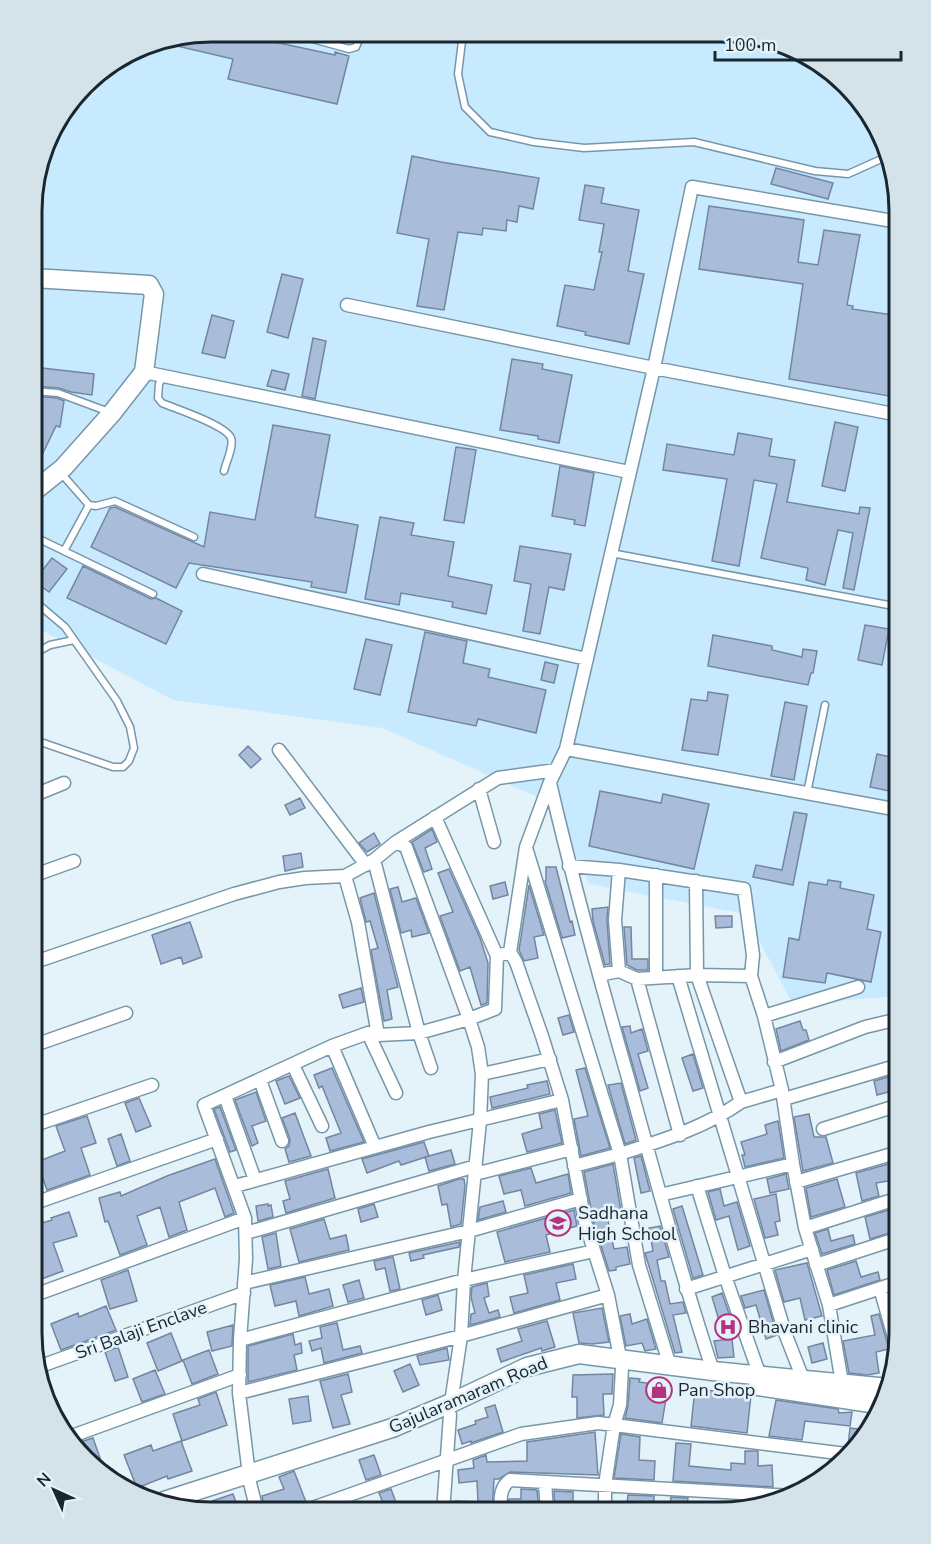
<svg xmlns="http://www.w3.org/2000/svg" width="931" height="1544" viewBox="0 0 931 1544" font-family="'Nunito Sans',sans-serif">
  <style>
    .built { fill: #c8eafe }
    .building { fill: #a9bdda; stroke: #7386a1; stroke-width: 1.5 }
    .lines { fill: none; stroke-linecap: round; stroke-linejoin: round }
    .lane-casing { stroke: #7697a9; stroke-width: 9 }
    .street-casing { stroke: #7697a9; stroke-width: 15 }
    .secondary-casing { stroke: #7697a9; stroke-width: 21 }
    .lane { stroke: #fff; stroke-width: 6 }
    .street { stroke: #fff; stroke-width: 12 }
    .secondary { stroke: #fff; stroke-width: 18 }
    .labels { text-anchor: middle; stroke-width: 5; stroke-linejoin: round; paint-order: stroke }
    .poi-label { font-size: 18px; fill: #1a272f; stroke: #e4f2fa; text-anchor: start }
    .street-label { font-size: 18px; fill: #1a272f; stroke: #e4f2fa }
    .rim { fill: none; stroke: #1a272f; stroke-width: 3 }
  </style>
  <rect width="100%" height="100%" fill="#e4f2fa"/>
  <path class="built" d="M211,32l543,3 84,41 48,67 13,68v785l-106,8 -48,-90 -156,-30 -38,-81 -169,-75 -209,-28 -141,-75 1,-437 17,-56 43,-56 50,-31z"/>
  <path class="building" d="M211,32h18l106,23v-3l14,4 -12,48 -109,-25 5,-20 -73,-17z
    M412,156l29,6 98,16 -6,31 -14,-3 -2,16 -10,-2 -1,11 -23,-3 -1,7 -24,-3 -14,78 -27,-4 12,-67 -32,-6z
    M776,168l57,15 -5,16 -57,-15z
    M585,185l19,3 -3,15 38,7 -11,61 16,3 -15,70 -44,-9 1,-3 -29,-6 8,-41 29,5 8,-38h-3l5,-28 -25,-4z
    M709,206l95,14 -6,42 20,3 6,-35 36,5 -13,70 6,1 -1,3 47,7v77l-9,-2 -1,5 -100,-17 14,-95 -104,-15z
    M282,274l21,5 -15,59 -21,-6z
    M212,315l22,6 -9,37 -23,-5z
    M313,338l13,3 -11,58 -13,-3z
    M512,359l31,5 -1,5 30,6 -13,68 -21,-4v-3l-38,-6z
    M33,367l61,7 -2,21 -21,-3 -12,-4 -26,-2z
    M272,370l17,4 -4,16 -18,-4z
    M33,396l24,2 7,3 -4,26 -4,-1 -14,29 -9,-4z
    M835,422l23,5 -13,64 -23,-5z
    M273,425l57,10 -15,82 43,8 -12,68 -35,-6 1,-5 -123,-19 -13,25 -85,-41 19,-39 5,-1 89,40 6,-35 45,8z
    M738,433l34,6 -3,17 26,4 -8,42 72,12 1,-7 10,1 -16,82 -11,-2 10,-55 -15,-3 -13,55 -19,-5 2,-12 -47,-10 16,-74 -23,-4 -15,86 -27,-5 15,-82 -64,-9 4,-26 67,11z
    M456,447l20,3 -12,73 -20,-3z
    M560,466l34,7 -9,53 -11,-2 1,-4 -23,-4z
    M380,517l34,6 -3,12 43,7 -6,34 44,9 -6,29 -34,-7 1,-5 -52,-9 -2,12 -34,-6z
    M520,546l51,8 -7,36 -15,-3 -9,47 -17,-3 8,-47 -17,-3z
    M52,558l15,11 -18,23 -15,-11z
    M83,566l68,33 5,-1 26,13 -16,33 -99,-46z
    M865,625l24,4 -7,36 -24,-5z
    M425,632l42,9 -4,22 27,6 -2,8 58,13 -10,43 -58,-14 -2,7 -68,-14z
    M713,635l59,11v4l30,7 1,-8 14,2 -4,22h-2l-3,12 -100,-19z
    M366,639l26,6 -12,50 -26,-6z
    M545,662l13,3 -4,18 -13,-3z
    M708,692l20,3 -10,60 -36,-5 9,-51 16,2z
    M785,702l22,4 -13,74 -23,-4z
    M248,746l13,13 -10,9 -12,-13z
    M877,754l22,5v34l-29,-6z
    M600,791l61,12 2,-9 46,10 -15,65 -105,-23z
    M300,798l5,10 -15,7 -5,-10z
    M794,812l13,2 -14,71 -40,-8 3,-12 26,5z
    M432,829l5,13 -12,6 7,21 -8,3 -12,-30z
    M374,833l6,11 -13,8 -8,-9z
    M301,853l2,14 -18,4 -2,-15z
    M546,867h10l14,55 2,-1 3,14 -13,3 -17,-57 1,-1z
    M449,869l31,69 8,25 -1,40 -6,2 -11,-38 -10,4 -20,-55 13,-4 -15,-39z
    M828,880l13,2 -1,6 34,7 -7,34 14,3 -10,50 -44,-9 -2,10 -42,-6 6,-39 10,2 10,-58 18,3z
    M505,882l3,13 -15,4 -3,-13z
    M529,885l15,50 -10,2 4,21 -14,3 -5,-11z
    M398,887l4,15 14,-4 13,35 -17,4 -1,-7 -10,3 -11,-44z
    M374,893l24,94 -11,3 5,29 -8,2 -13,-71 7,-2 -8,-27 -4,1 -6,-24z
    M608,907l-1,13 3,44 -5,1 -12,-44 -1,-12z
    M715,916h17v11l-16,1z
    M190,922l12,35 -19,7 -2,-7 -20,7 -9,-29z
    M624,927h7l1,32h16v11h-11l-10,-5z
    M361,988l3,14 -21,6 -4,-13z
    M569,1015l5,17 -11,3 -5,-17z
    M800,1021l3,9h3l3,10 -28,11 -5,-22z
    M630,1026l1,7 11,-4 6,22 -10,3 10,34 -8,3 -18,-64z
    M693,1054l10,34 -10,3 -11,-33z
    M332,1068l32,74 -34,9 -4,-13 15,-5 -19,-47 -3,2 -5,-13z
    M585,1068l25,80 -29,8 -7,-37 14,-3 -12,-46z
    M289,1076l11,22 -15,6 -9,-23z
    M888,1077l4,14 -15,4 -3,-14z
    M547,1081l3,13 -58,14 -2,-11 38,-9 -1,-3z
    M621,1083l15,57 -11,4 -17,-59z
    M256,1092l10,29 -14,5 6,17 -6,3 -17,-46z
    M139,1098l12,28 -15,6 -11,-29z
    M220,1107l16,43 -6,2 -16,-43z
    M555,1110l7,33 -35,9 -5,-18 20,-6 -3,-14z
    M295,1113l16,43 -22,6 -4,-13 4,-3 1,-7 -8,-21z
    M809,1114l5,23h12l7,26 -30,8 -9,-54z
    M87,1116l9,27 -15,5 9,27 -43,15 -10,-28 28,-11 -9,-25z
    M778,1121l6,37 -39,9 -3,-12h3l-4,-13 26,-8 -2,-9z
    M121,1134l9,27 -13,5 -9,-27z
    M424,1142l5,14 -28,9 -2,-4 -32,12 -5,-14z
    M451,1150l4,14 -26,7 -4,-14z
    M641,1156l9,35 -9,2 -7,-35z
    M215,1159l19,54 -9,4 -10,-29 -36,14 8,28 -18,7 -9,-30 -23,9 10,29 -27,10 -12,-34 -3,1 -6,-24 21,-6 1,4 46,-20z
    M899,1161v18l-23,4 3,13 -17,5 -6,-28z
    M613,1164l9,53 -14,4 6,28 13,-2 3,17 -14,3v3l-7,1 -16,-51 -9,-48z
    M531,1168l5,15 32,-9 3,19 -46,13 -4,-16 -17,4 -5,-18z
    M328,1169l7,29 -49,15 -3,-12 7,-2 -5,-18z
    M786,1174l3,15 -19,4 -3,-14z
    M459,1179h5l1,7 -4,38 -10,3 -4,-23 -5,1 -4,-19z
    M837,1179l8,28 -34,10 -5,-29z
    M720,1189l4,17 13,-4 13,44 -12,4 -9,-34 -13,4 -8,-28z
    M776,1194l4,27 -5,1 3,13 -13,3 -11,-39z
    M503,1201l3,11 -28,8 2,-13z
    M268,1204v2l3,-1 2,12 -15,4 -2,-15z
    M374,1204l4,13 -17,5 -3,-13z
    M682,1206l21,69 -10,3 -20,-69z
    M899,1207v23l-29,9 -5,-22z
    M574,1210l3,16 -31,9 4,17 -45,10 -8,-30z
    M69,1212l8,24 -24,7 10,28 -24,9 -7,-21v-33l20,-6 -1,-2z
    M324,1219l6,20 16,-4 3,15 -50,12 -9,-33z
    M660,1226l9,31 -12,3 4,21h4l5,23 13,-2 3,11 -13,2 9,37 -7,1 -30,-100 8,-2 -4,-23z
    M828,1229l3,12 22,-6 2,9 -33,10 -7,-21z
    M276,1233l5,33 -13,3 -6,-32z
    M460,1242l-1,5 -36,8 1,3 -13,3 -2,-8z
    M393,1257l7,32 -10,2 -5,-23 -9,2 -2,-9z
    M856,1261l5,16 17,-5 2,8 -46,15 -7,-25z
    M807,1263l15,53 -17,4 -5,-22 -16,4 -9,-32z
    M573,1264l3,15 -20,4 4,17 -46,13 -4,-16 18,-4 -4,-18z
    M128,1270l9,31 -27,8 -9,-29z
    M305,1277l4,17 20,-5 4,17 -34,10 -3,-15 -21,5 -5,-21z
    M359,1280l5,18 -16,4 -5,-17z
    M487,1283l2,13 -5,2 5,15 9,-3 2,7 -30,8 1,-11 4,-1 -4,-16 1,-10z
    M764,1290l13,45 -11,4 -10,-34 -11,3 -4,-12z
    M722,1293l14,41 -12,3 -12,-40z
    M438,1295l4,15 -16,5 -4,-15z
    M106,1306l10,24 -55,20 -10,-26 27,-11 1,4z
    M602,1308l7,34 -17,2 -13,-1 -6,-30z
    M630,1314l2,10 15,-5 9,30 -11,2 -3,-8 -16,3 -6,-30z
    M879,1314l10,35 -13,3 3,21 -12,2 -18,-2 -6,-32 32,-6 -4,-19z
    M547,1321l8,26 -13,4 -1,-3 -40,14 -4,-13 25,-8 -4,-12z
    M337,1323l6,27 17,-4 2,7 -38,10 -3,-15 -9,3 -3,-10 13,-3 -2,-11z
    M233,1325l-1,21 -20,5 -5,-19z
    M171,1333l11,28 -24,10 -11,-28z
    M293,1334l2,11 6,-2 1,10 -8,2 3,15 -49,12v-36z
    M732,1339l2,18 -16,1 -4,-17z
    M823,1343l4,16 -15,4 -4,-16z
    M118,1347l10,30 -13,4 -10,-29z
    M447,1348l2,12 -29,5 -3,-9z
    M209,1350l9,24 -26,10 -9,-24z
    M410,1364l9,21 -16,7 -9,-21z
    M155,1370l10,24 -23,8 -9,-23z
    M348,1374l4,18 -11,3 9,29 -17,4 -13,-47z
    M613,1374l-1,20h-9l1,21 -27,3v-21h-5l1,-22z
    M630,1378l10,1 -1,3 29,4 -6,37 -37,-5 3,-12z
    M695,1389l56,6 -4,38 -56,-7z
    M216,1392l11,33 -45,16 -9,-27 27,-9 -2,-6z
    M308,1396l3,25 -18,3 -4,-25z
    M776,1400l62,9 1,4 13,-1 -2,14 -45,-5 -3,19 -33,-4z
    M495,1405l8,27 -32,11v-2l-9,3 -4,-14 18,-6 -1,-3 13,-4 -3,-9z
    M850,1428l15,2 -1,10 -8,7 -8,-1z
    M595,1432l3,43 -88,-3 -11,7h-5l-2,33h-38l1,-11 23,1 -1,-21 -18,2 -1,-13 16,-2 -1,-8 13,-5 1,7 40,-1v-19z
    M621,1434l19,3 -1,23 16,1 -1,19 -40,-2z
    M93,1438l14,40 -5,-2 -25,-33z
    M181,1441l11,30 -24,8 -1,-3 -30,12 -13,-33 27,-10 2,6z
    M676,1443l15,1 -2,22 42,4v-7l14,1v-13h13v15l14,-1 1,22 -100,-6z
    M374,1455l7,20 -15,5 -7,-20z
    M294,1471l12,31 -8,3 -2,6h-31l-3,-15 22,-7 -5,-12z
    M391,1489l6,16 -11,5 -7,-17z
    M521,1489l16,1 2,22h-31l1,-13h12z
    M554,1491l19,1v20h-18z
    M233,1494l6,17h-24l-3,-10z
    M628,1495l26,1v16l-28,-1z
    M671,1497l17,1 -2,14h-17z"/>
  <g class="lines">
    <g class="lane-casing">
      <path id="lane" d="M287,32l62,17 7,-2 6,-15
        M463,33l-5,41 7,33 25,25 44,10 50,6 110,-6 121,29 33,3 40,-18
        M163,376l-4,8 -1,14 4,5c14,6 64,22 69,35 3,9 -5,24 -7,33
        M33,391l25,2 51,19
        M60,472l29,33 7,1 19,-5 79,36
        M33,536l120,58
        M64,551l25,-46
        M611,553l288,54
        M32,655l18,-10 24,-5
        M32,739l81,28h10l6,-6 5,-13 -4,-21 -13,-26 -52,-74 -33,-28
        M807,793l18,-88"/>
    </g>
    <g class="street-casing">
      <path id="street" d="M347,305l307,63 245,47
        M144,372l485,100
        M203,574l384,85
        M898,708h1
        M566,749l333,61
        M279,750l87,115
        M550,783c23,99 50,197 78,295 27,98 53,196 85,293
        M479,789l15,53
        M32,796l32,-13
        M435,817l62,139
        M396,842l10,5 63,172 9,28 4,27 -2,47 -16,159 -3,56 -10,67
        M527,851l93,303c43,-14 84,-26 121,-52
        M374,860l45,173 12,35
        M569,866l50,4 125,19 9,66 -2,21 13,40 18,74 11,74 12,64 24,77 13,78
        M656,875v102
        M32,876l42,-15
        M345,876l13,46 20,113
        M696,881l1,94 44,127 41,-12
        M510,952l6,10 26,74 20,64 23,122 23,73 14,73 -2,37 -6,20 -9,60v27
        M32,963l202,-69 45,-12 26,-4 40,-2 29,-16 22,-18 102,-64 58,-8
        M619,971l-4,-51 4,-50
        M599,975l20,-4 18,8 60,-4 54,1
        M678,976l107,357 18,46
        M637,979l43,156
        M764,1016l94,-29
        M368,1033l28,60
        M32,1046l94,-33
        M332,1046l43,101
        M774,1062l91,-35 34,-8
        M293,1065l29,61
        M482,1074l68,-15
        M260,1080l22,61
        M225,1096l30,84
        M784,1099l115,-34
        M32,1126l120,-41
        M823,1129l76,-24
        M574,1166l46,-12 19,111 31,101
        M475,1174l97,-25
        M796,1182l103,-30
        M235,1186l194,-54 133,-32
        M697,1186l28,90 35,100
        M660,1195l133,-31
        M32,1204l185,-65
        M805,1228l94,-30
        M246,1233l230,-67
        M816,1265l83,-27
        M244,1283l225,-52 112,-32
        M880,1288l18,63
        M686,1289l126,-40
        M32,1296l213,-78
        M829,1305l70,-23
        M240,1340l224,-60 130,-29
        M38,1367l206,-74
        M239,1393l222,-57 147,-41
        M72,1436l168,-61
        M545,1482l2,30
        M257,1511l-7,-28 -11,-90 1,-53 6,-81 -1,-41 -41,-113 128,-59 36,-13 10,2 41,-2 50,-14 26,-10 2,-53 13,-4 16,-105 24,-65 16,-33 88,-381 38,-181 207,35
        M304,1511l217,-77 77,-11 248,31
        M443,1512l7,-97
        M500,1512c1,-13 -1,-24 10,-32l283,16"/>
    </g>
    <g class="secondary-casing">
      <path id="secondary" d="M33,492l30,-24 49,-55 32,-41 10,-78 -5,-9 -116,-7
        M758,1386l126,19
        M164,1501l228,-73 59,-25 76,-36 52,-13 134,17 176,17"/>
    </g>
    <use href="#lane" class="lane"/>
    <use href="#street" class="street"/>
    <use href="#secondary" class="secondary"/>
  </g>
  <defs>
    <g id="school-ring" transform="scale(1.35)"><circle r="9.5" fill="#e4f2fa" stroke="#b4337f" stroke-width="1.5"/><path d="M0-5L7-2L0 1L-7-2ZM-4 1L0 2.5L4 1V4Q0 6-4 4Z" fill="#b4337f"/></g>
    <g id="hospital-ring" transform="scale(1.35)"><circle r="9.5" fill="#e4f2fa" stroke="#b4337f" stroke-width="1.5"/><path d="M-5-5h3v3.5h4V-5h3V5h-3V1.5h-4V5h-3Z" fill="#b4337f"/></g>
    <g id="shop-ring" transform="scale(1.35)"><circle r="9.5" fill="#e4f2fa" stroke="#b4337f" stroke-width="1.5"/><path d="M-5-2.5h2.3a2.7 3.5 0 0 1 5.4 0H5L5.5 6h-11ZM-1.5-2.5h3a1.5 2.3 0 0 0-3 0Z" fill="#b4337f"/></g>
  </defs>
  <g fill-rule="evenodd">
    <use href="#school-ring" x="558" y="1223"/>
    <use href="#hospital-ring" x="728" y="1327"/>
    <use href="#shop-ring" x="659" y="1390"/>
  </g>
  <g class="labels">
    <g class="poi-label">
      <text x="578" y="1219">Sadhana<tspan x="578" dy="21">High School</tspan></text>
      <text x="748" y="1333">Bhavani clinic</text>
      <text x="678" y="1396">Pan Shop</text>
    </g>
    <g class="street-label">
      <text transform="translate(141 1330) rotate(-20)" y="6">Sri Balaji Enclave</text>
      <text transform="translate(468 1395) rotate(-23)" y="6">Gajularamaram Road</text>
    </g>
  </g>
  <path d="M0 0H931V1544H0ZM211 42H720A169 169 0 0 1 889 211V1333A169 169 0 0 1 720 1502H211A169 169 0 0 1 42 1333V211A169 169 0 0 1 211 42Z" fill="#d4e2ea" fill-rule="evenodd"/>
  <path class="rim" d="M211 42H720A169 169 0 0 1 889 211V1333A169 169 0 0 1 720 1502H211A169 169 0 0 1 42 1333V211A169 169 0 0 1 211 42Z"/>
  <g transform="translate(54 1490) rotate(315)" stroke="#e4f2fa" stroke-width="4.5" paint-order="stroke">
  <path d="M0-4.5L10 22L0 15L-10 22Z" fill="#1a272f"/>
  <text y="-9" font-size="16" font-weight="bold" text-anchor="middle" fill="#1a272f">N</text>
  </g>
  <path d="M715 51v9h186v-9" fill="none" stroke="#1a272f" stroke-width="3"/>
  <text x="724" y="51" font-size="18" fill="#1a272f" stroke="#e4f2fa" stroke-width="4.5" paint-order="stroke">100 m</text>
</svg>
